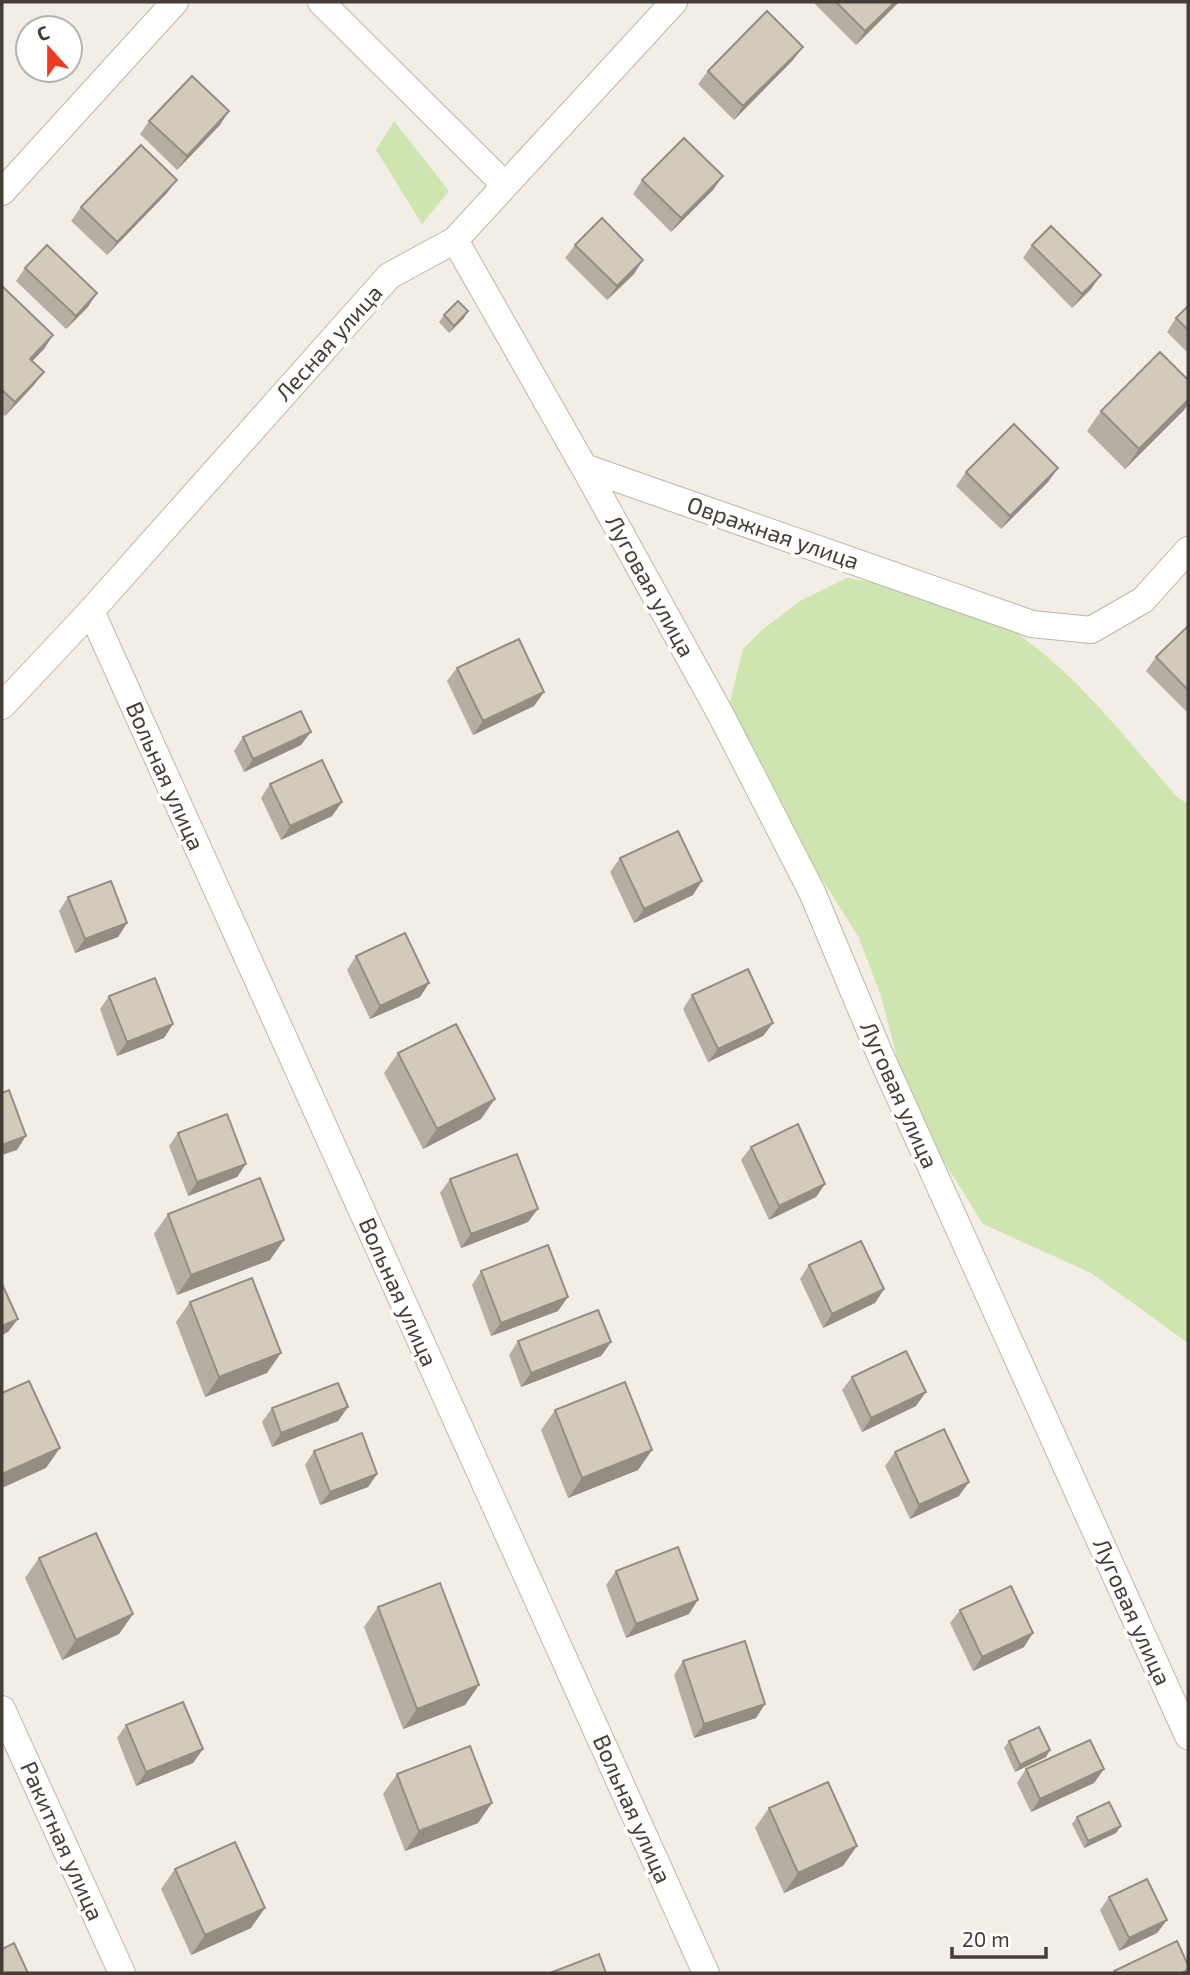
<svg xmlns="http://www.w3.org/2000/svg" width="1190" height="1975" viewBox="0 0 1190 1975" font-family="'Exo 2',sans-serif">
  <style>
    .green { fill: #cfe5b0 }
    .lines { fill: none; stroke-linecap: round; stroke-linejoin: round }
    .minor-casing { stroke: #bdb6a9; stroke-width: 28 }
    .minor { stroke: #fff; stroke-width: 26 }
    .wall { fill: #b6aea2 }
    .shaded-wall { fill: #948d84 }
    .building { fill: #d4cabc; stroke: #948d84; stroke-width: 2 }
    .labels { text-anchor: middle; stroke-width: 7; stroke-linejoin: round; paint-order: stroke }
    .street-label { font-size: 23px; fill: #453e36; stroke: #fff }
  </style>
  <rect width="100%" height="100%" fill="#f2eee6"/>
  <path class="green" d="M394,121l55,70 -27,33 -46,-74z
    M847,578c51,8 125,25 168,54 63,43 112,108 162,165l11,7v539l-97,-70 -108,-49 -47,-75 -35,-76 -20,-77 -23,-60 -83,-131 -45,-104 13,-52 19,-19 38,-29z"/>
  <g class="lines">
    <g class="minor-casing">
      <path id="minor" d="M321,2l184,183
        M2,192l173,-190
        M455,240l129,227 448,157 59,6 52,-30 45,-50
        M584,467l137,248 91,177 67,160 309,684
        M91,611l615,1362
        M2,706l89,-95 298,-335 66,-36 219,-238
        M2,1709l120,264"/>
    </g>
    <use href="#minor" class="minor"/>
  </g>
  <path class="wall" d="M813,2h86l-43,43z
    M793,60l-59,60 -36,-36 10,-13z
    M149,121l71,4 -43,45 -37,-36z
    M642,180l71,10 -42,42 -38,-38z
    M167,193l-60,62 -36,-34 10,-14z
    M575,245l59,29 -27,26 -42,-42z
    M1032,245l69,30 -10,14 -19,19 -49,-50z
    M25,268l63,39 -22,22 -50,-48z
    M2,288l51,47 -9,14 -12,12 2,24 -29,31 -3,-3z
    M1188,306v47l-21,-21 9,-14z
    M444,315l20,3 -15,15 -10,-11z
    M1188,380v24l-4,6 -59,59 -38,-38 14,-20z
    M1058,468l-10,14 -47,47 -45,-43 10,-14z
    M1188,626v87l-42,-42 10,-14z
    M457,668l87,24 -10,14 -61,29 -26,-54z
    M243,737l58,8 -57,27 -10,-21z
    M270,784l72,18 -10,14 -51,24 -20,-42z
    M620,858l73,37 -59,28 -24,-51z
    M68,897l59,26 -9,14 -43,16 -16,-42z
    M356,956l73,27 -9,14 -50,22 -23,-49z
    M692,995l81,28 -10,13 -55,26 -25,-53z
    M109,996l64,28 -9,14 -47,18 -17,-47z
    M398,1053l83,66 -58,30 -39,-76z
    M178,1133l68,31 -9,13 -49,19 -19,-50z
    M751,1147l74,37 -9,13 -47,23 -28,-60z
    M450,1179l78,43 -67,26 -21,-55z
    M168,1214l102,46 -93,35 -23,-61z
    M809,1265l75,24 -9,14 -52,25 -23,-49z
    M481,1271l77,40 -67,25 -19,-51z
    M190,1302l77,71 -62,24 -29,-75z
    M518,1341l93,1 -10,14 -80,31 -12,-32z
    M852,1377l64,29 -54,26 -20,-42z
    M348,1407l-10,14 -66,26 -10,-25 10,-14z
    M555,1410l97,40 -14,20 -70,28 -27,-68z
    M314,1451l63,23 -9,13 -48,18 -15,-40z
    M895,1452l64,44 -49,23 -25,-53z
    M39,1558l94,56 -14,20 -57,26 -37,-82z
    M616,1571l73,43 -63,24 -20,-53z
    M378,1607l101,78 -14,20 -62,24 -39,-102z
    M960,1610l64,37 -51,24 -23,-48z
    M683,1661l82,43 -9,14 -62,20 -20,-63z
    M126,1725l77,24 -10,14 -57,23 -19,-48z
    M1009,1741l41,9 -4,7 -31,15 -11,-24z
    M1026,1769h78l-10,14 -63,29 -14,-29z
    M397,1774l81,49 -73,28 -22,-57z
    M769,1808l74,58 -59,27 -29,-65z
    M1077,1817l39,16 -32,15 -12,-24z
    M175,1869l76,59 -60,27 -30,-66z
    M1109,1897l58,23 -10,13 -38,18 -19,-41z"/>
  <path class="shaded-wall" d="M895,2h4l-43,43 9,-14z
    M803,47l-10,13 -59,60 9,-14z
    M229,111l-9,14 -43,45 10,-14z
    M723,176l-10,14 -42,42 10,-14z
    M177,180l-10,13 -60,62 10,-13z
    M643,260l-9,14 -27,26 10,-14z
    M1101,275l-10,14 -19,19 10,-14z
    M97,293l-9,14 -22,22 10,-13z
    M468,311l-4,7 -15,15 5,-7z
    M53,335l-9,14 -23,24 9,-14z
    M44,372l-10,13 -29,31 10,-14z
    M1188,400v4l-4,6 -59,59 14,-20z
    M1058,468l-10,14 -47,47 9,-13z
    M544,692l-10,14 -61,29 10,-14z
    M311,732l-10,13 -57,27 9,-13z
    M342,802l-10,14 -51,24 9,-14z
    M702,881l-9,14 -59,28 10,-14z
    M127,923l-9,14 -43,16 10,-14z
    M429,983l-9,14 -50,22 10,-13z
    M773,1023l-10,13 -55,26 10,-13z
    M173,1024l-9,14 -47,18 10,-14z
    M495,1099l-14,20 -58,30 14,-20z
    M26,1136l-9,14 -15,5v-10z
    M246,1164l-9,13 -49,19 9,-14z
    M825,1184l-9,13 -47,23 10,-14z
    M538,1209l-10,13 -67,26 10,-14z
    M284,1240l-14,20 -93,35 14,-20z
    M884,1289l-9,14 -52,25 9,-14z
    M568,1297l-10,14 -67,25 10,-13z
    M18,1319l-10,13 -6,3v-9z
    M611,1342l-10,14 -80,31 10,-14z
    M281,1353l-14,20 -62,24 14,-20z
    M926,1392l-10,14 -54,26 9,-14z
    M348,1407l-10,14 -66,26 9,-14z
    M60,1448l-14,20 -44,20v-14z
    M652,1450l-14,20 -70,28 14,-20z
    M377,1474l-9,13 -48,18 10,-13z
    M969,1482l-10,14 -49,23 9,-14z
    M698,1600l-9,14 -63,24 10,-14z
    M133,1614l-14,20 -57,26 14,-20z
    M1033,1633l-9,14 -51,24 9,-14z
    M479,1685l-14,20 -62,24 14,-20z
    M765,1704l-9,14 -62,20 10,-14z
    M203,1749l-10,14 -57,23 10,-14z
    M1050,1750l-4,7 -31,15 5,-7z
    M1104,1769l-10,14 -63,29 9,-13z
    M492,1803l-14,20 -73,28 14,-20z
    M1121,1826l-5,7 -32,15 4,-7z
    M857,1846l-14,20 -59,27 14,-20z
    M265,1908l-14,20 -60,27 14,-20z
    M1167,1920l-10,13 -38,18 10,-13z"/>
  <path class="building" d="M836,2h59l-30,29z
    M767,11l36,36 -60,59 -35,-35z
    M192,76l37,35 -42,45 -38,-35z
    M684,138l39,38 -42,42 -39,-38z
    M141,145l36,35 -60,62 -36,-35z
    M602,218l41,42 -26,26 -42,-41z
    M1051,226l50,49 -19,19 -50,-49z
    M47,245l50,48 -21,23 -51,-48z
    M3,287l50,48 -23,24 14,13 -29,30 -13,-12v-102z
    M458,301l10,10 -14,15 -10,-11z
    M1188,306v24l-12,-12z
    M1160,352l28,28v20l-49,49 -38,-38z
    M1014,424l44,44 -48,48 -44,-44z
    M1188,626v64l-32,-33z
    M519,639l25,53 -61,29 -26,-53z
    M301,711l10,21 -58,27 -10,-22z
    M322,760l20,42 -52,24 -20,-42z
    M678,831l24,50 -58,28 -24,-51z
    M111,881l16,42 -42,16 -17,-42z
    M405,933l24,50 -49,23 -24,-50z
    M748,969l25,54 -55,26 -26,-54z
    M155,978l18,46 -46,18 -18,-46z
    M456,1024l39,75 -58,30 -39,-76z
    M9,1090l17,46 -24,9v-52z
    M227,1114l19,50 -49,18 -19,-49z
    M798,1124l27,60 -46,22 -28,-59z
    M517,1154l21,55 -67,25 -21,-55z
    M260,1178l24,62 -93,35 -23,-61z
    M861,1241l23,48 -52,25 -23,-49z
    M548,1245l20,52 -67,26 -20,-52z
    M252,1278l29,75 -62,24 -29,-75z
    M2,1284l16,35 -16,7z
    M598,1310l13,32 -80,31 -13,-32z
    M906,1351l20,41 -55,26 -19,-41z
    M29,1381l31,67 -58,26v-81z
    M625,1382l27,68 -70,28 -27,-68z
    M338,1383l10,24 -67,26 -9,-25z
    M944,1429l25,53 -50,23 -24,-53z
    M362,1433l15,41 -47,18 -16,-41z
    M96,1533l37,81 -57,26 -37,-82z
    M678,1547l20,53 -62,24 -20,-53z
    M440,1583l39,102 -62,24 -39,-102z
    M1011,1586l22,47 -51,24 -22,-47z
    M745,1641l20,63 -61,20 -21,-63z
    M183,1702l20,47 -57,23 -20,-47z
    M1039,1727l11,23 -30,15 -11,-24z
    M1090,1740l14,29 -64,30 -14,-30z
    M470,1746l22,57 -73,28 -22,-57z
    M828,1782l29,64 -59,27 -29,-65z
    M1109,1802l12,24 -33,15 -11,-24z
    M235,1842l30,66 -60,27 -30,-66z
    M1147,1879l20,41 -38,18 -20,-41z
    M1177,1941l11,24v5l-7,3h-66l-1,-2z
    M14,1943l14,30h-26v-24z
    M599,1954l7,19h-56z"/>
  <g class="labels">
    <g class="street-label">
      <text transform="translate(329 343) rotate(-48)" y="8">Лесная улица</text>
      <text transform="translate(773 533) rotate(19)" y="8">Овражная улица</text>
      <text transform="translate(650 586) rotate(61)" y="8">Луговая улица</text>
      <text transform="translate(165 776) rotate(66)" y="8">Вольная улица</text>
      <text transform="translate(899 1095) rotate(66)" y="8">Луговая улица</text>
      <text transform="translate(398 1292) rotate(66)" y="8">Вольная улица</text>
      <text transform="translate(1132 1612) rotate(66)" y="8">Луговая улица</text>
      <text transform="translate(632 1809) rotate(66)" y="8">Вольная улица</text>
      <text transform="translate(62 1841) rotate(66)" y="8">Ракитная улица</text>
    </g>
  </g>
  <rect width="1190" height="1975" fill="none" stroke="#453e36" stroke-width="7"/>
  <g transform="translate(49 49) rotate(339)"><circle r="33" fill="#ffffff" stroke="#b5b2af" stroke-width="2"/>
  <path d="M0-5L12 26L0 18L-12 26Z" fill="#f2381d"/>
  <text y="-10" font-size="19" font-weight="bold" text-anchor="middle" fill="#453e36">С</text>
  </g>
  <path d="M952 1947v10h94v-10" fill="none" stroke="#453e36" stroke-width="3.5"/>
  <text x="962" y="1947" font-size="21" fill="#453e36" stroke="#ffffff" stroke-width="5" paint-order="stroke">20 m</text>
</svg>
